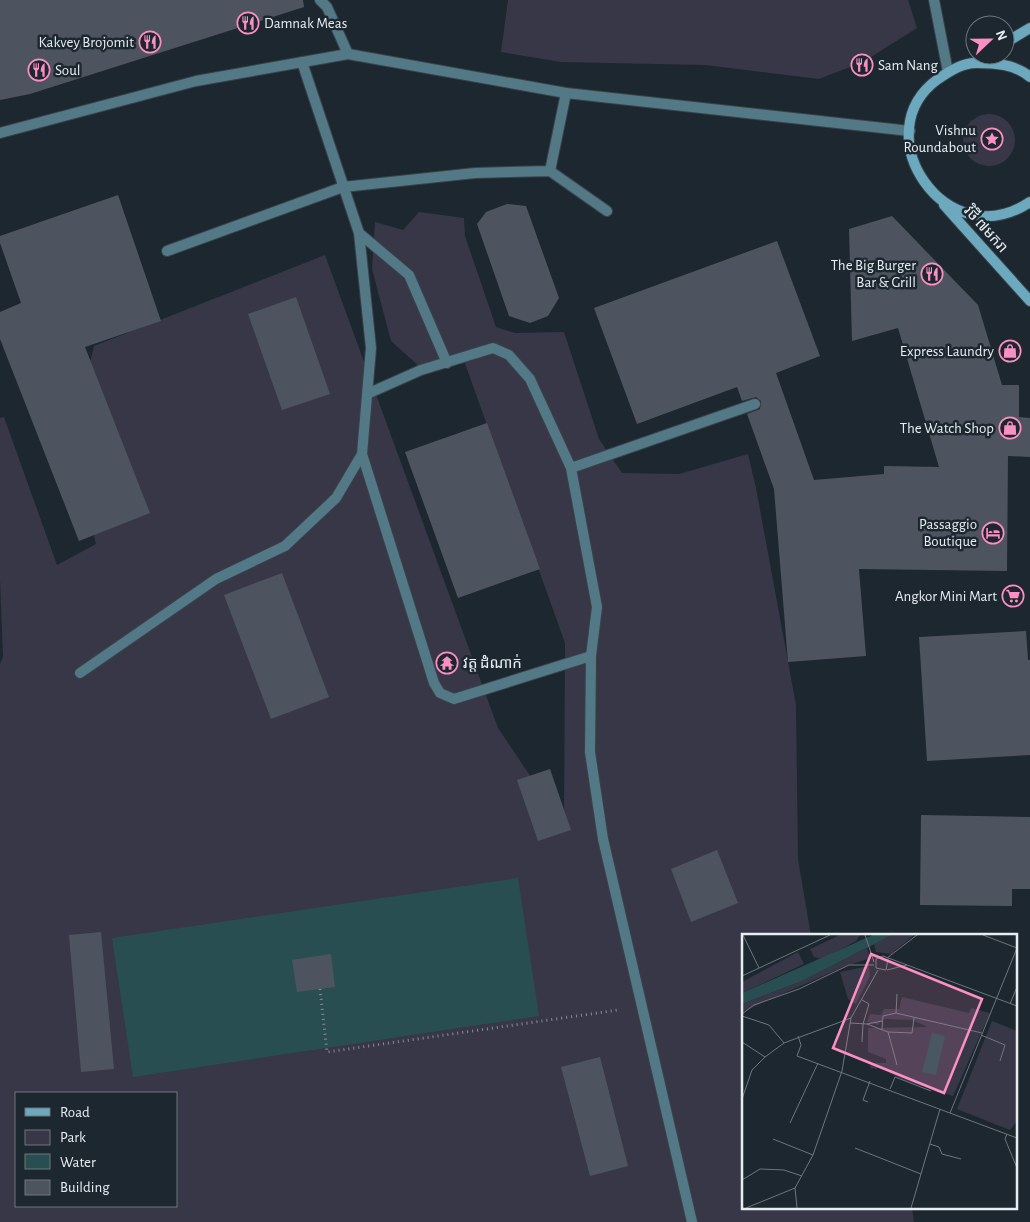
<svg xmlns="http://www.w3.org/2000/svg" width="1030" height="1222" viewBox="0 0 1030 1222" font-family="'Alegreya Sans','Noto Sans Khmer',sans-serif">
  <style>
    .green { fill: #383747; fill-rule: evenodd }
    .water { fill: #294e51 }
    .building { fill: #4e545f }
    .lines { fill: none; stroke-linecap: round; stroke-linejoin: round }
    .service-casing { stroke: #39434a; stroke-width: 12 }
    .minor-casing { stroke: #39434a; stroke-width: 12 }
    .secondary-casing { stroke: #39434a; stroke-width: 12 }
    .path { stroke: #858d94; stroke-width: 3; stroke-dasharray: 1 4; stroke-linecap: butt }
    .service { stroke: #547986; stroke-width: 10 }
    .minor { stroke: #547986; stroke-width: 10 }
    .secondary { stroke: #6ca9be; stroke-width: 10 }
    .labels { text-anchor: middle; stroke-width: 5; stroke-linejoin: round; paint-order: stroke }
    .poi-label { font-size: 15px; fill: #e7edf3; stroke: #1d272f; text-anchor: end }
    .street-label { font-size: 15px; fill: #e7edf3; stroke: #1d272f }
    .inset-road { fill: none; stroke: #6e767d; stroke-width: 1 }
    .view { fill: #fc8fc3; fill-opacity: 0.15; stroke: #fc8fc3; stroke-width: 2.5 }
    .inset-edge { fill: none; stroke: #e7edf3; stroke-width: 2.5 }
  </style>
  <rect width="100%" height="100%" fill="#1d272f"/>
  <path class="green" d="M508,0h400l9,28 -54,34 -44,17 -114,-14 -144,-3 -60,-10z
    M963 140a26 26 0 1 1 52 0a26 26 0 1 1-52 0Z
    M419,212l45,6 1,18 31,91 19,6 49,-1 35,107 23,34 57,1 69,-20 8,34 40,217 2,154 13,77h-67v272h168l2,14h-914v-558l3,-7 -3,-78v-161l4,-1 53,148 39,-21 -25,-103 23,-95 231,-91 173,473 66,98 1,-183 -102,-285 -43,9 -29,-26 -19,-72 3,-47 28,8zM16,1093h160v113h-160z"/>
  <path class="water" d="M518,878l21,138 -406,61 -21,-139z"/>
  <path class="building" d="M0,0h303l1,7 -274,87 -30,6z
    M118,195l43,126 -76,26 65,166 -71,28 -79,-202v-27l21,-9 -21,-60v-7z
    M507,204l19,2 33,92 -11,18 -18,7 -21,-7 -32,-92 9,-12z
    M892,216l86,89 24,80h17v32l11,1v39l-22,-1 -1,115 -148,-2 7,87 -78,6 -14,-173 -27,-75 13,-5 1,-8 -5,-4 -14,4 -5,-14 -100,37 -43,-116 183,-67 43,115 -44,17 38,107 70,-6v-8l55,1 -41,-139 -46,13 -3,-112z
    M296,297l34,97 -48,16 -34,-96z
    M487,423l53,146 -82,29 -53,-146z
    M282,573l47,124 -58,22 -47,-124z
    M1026,631l2,29h2v95l-103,6 -8,-124z
    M550,769l21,61 -33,11 -21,-61z
    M921,815l109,2v72h-18v17l-92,-1z
    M717,850l21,53 -47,19 -20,-53z
    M101,932l13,137 -33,3 -12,-137z
    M331,954l4,33 -38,5 -5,-32z
    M600,1057l28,109 -38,10 -29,-109z"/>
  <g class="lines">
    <g class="service-casing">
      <path id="service" d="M550,171l57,40
        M359,233l50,42 38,88
        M167,251l176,-64 132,-14 75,-2 16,-78
        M367,394l54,-24 72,-22 16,7 21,24 41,89 26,139 -6,49 -1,96 13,87 89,383
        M362,454l72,229 6,10 14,6 137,-43
        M571,468l184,-64
        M80,673l136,-94 69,-33 51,-48 26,-44 9,-106 -12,-115 -57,-171"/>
    </g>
    <g class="minor-casing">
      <path id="minor" d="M320,0l7,7 21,47
        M934,0l14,72
        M0,133l196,-52 152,-27 218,39 344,38"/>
    </g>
    <g class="secondary-casing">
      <path id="secondary" d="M1005,43l25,-15
        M1030,77c-15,-13 -35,-14 -54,-14 -14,0 -26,8 -38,16 -75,54 8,179 92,123
        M944,205l86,96"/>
    </g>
    <path class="path" d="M320,989l7,63 291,-42"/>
    <use href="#service" class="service"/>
    <use href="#minor" class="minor"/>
    <use href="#secondary" class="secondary"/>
  </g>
  <defs>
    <g id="restaurant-ring" transform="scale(1.125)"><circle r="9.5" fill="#1d272f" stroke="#fc8fc3" stroke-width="1.5"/><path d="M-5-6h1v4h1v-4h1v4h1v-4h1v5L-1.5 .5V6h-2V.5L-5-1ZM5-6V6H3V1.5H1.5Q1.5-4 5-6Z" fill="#fc8fc3"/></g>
    <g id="sight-ring" transform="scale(1.125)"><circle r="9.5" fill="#1d272f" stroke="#fc8fc3" stroke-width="1.5"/><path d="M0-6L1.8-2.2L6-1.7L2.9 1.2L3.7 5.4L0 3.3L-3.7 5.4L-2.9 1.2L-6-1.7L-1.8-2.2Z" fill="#fc8fc3"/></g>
    <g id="shop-ring" transform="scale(1.125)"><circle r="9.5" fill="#1d272f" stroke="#fc8fc3" stroke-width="1.5"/><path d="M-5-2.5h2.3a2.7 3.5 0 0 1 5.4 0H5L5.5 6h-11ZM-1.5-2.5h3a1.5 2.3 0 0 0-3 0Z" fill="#fc8fc3"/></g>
    <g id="hotel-ring" transform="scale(1.125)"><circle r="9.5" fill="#1d272f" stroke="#fc8fc3" stroke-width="1.5"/><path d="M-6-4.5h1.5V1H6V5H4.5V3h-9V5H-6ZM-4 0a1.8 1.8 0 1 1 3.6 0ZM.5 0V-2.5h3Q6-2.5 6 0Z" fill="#fc8fc3"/></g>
    <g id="supermarket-ring" transform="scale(1.125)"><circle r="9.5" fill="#1d272f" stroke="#fc8fc3" stroke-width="1.5"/><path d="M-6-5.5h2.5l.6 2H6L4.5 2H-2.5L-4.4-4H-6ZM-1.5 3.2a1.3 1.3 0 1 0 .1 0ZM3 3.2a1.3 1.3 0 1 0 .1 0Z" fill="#fc8fc3"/></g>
    <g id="temple-ring" transform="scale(1.125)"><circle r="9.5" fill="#1d272f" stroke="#fc8fc3" stroke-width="1.5"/><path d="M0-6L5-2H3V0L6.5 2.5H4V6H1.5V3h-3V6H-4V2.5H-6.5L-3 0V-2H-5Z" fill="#fc8fc3"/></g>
  </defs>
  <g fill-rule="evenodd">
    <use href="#restaurant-ring" x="248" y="23"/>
    <use href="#restaurant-ring" x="150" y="42"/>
    <use href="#restaurant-ring" x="862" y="65"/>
    <use href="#restaurant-ring" x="39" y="70"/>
    <use href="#sight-ring" x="992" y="139"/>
    <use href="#restaurant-ring" x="932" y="274"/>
    <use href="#shop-ring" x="1010" y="351"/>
    <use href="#shop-ring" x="1010" y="428"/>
    <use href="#hotel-ring" x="993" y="533"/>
    <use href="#supermarket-ring" x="1013" y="596"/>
    <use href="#temple-ring" x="447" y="663"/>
  </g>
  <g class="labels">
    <g class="poi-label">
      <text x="264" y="28" text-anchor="start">Damnak Meas</text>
      <text x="134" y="47">Kakvey Brojomit</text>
      <text x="878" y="70" text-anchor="start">Sam Nang</text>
      <text x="55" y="75" text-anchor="start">Soul</text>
      <text x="976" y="135">Vishnu<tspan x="976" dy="17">Roundabout</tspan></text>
      <text x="916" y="270">The Big Burger<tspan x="916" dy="17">Bar &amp; Grill</tspan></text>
      <text x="994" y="356">Express Laundry</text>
      <text x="994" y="433">The Watch Shop</text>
      <text x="977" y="529">Passaggio<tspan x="977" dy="17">Boutique</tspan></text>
      <text x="997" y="601">Angkor Mini Mart</text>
      <text x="463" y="668" text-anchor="start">វត្ត ដំំណាក់</text>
    </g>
    <g class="street-label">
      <text transform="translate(986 229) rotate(48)" y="5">វិថី ៧មករា</text>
    </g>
  </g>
  <g transform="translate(742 934)">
    <rect width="275" height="275" fill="#1d272f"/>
    <path d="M98,1h20l-4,6 -34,18 -8,-2 -4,-8zM150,1h22l-23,19 -15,-2 -2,-8zM125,14l3,10 -29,10 -99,44v-8l60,-23zM56,18l6,12 -62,29v-11zM127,32l1,10 -14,28 -8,-5 -8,-27zM160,63l67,16 2,-5 19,5 -37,83 -47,-15 -28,-14 -1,2 -7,-1 1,-5h15v-4l-18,-7v-24l60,-1 -16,-7 -29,-1 -5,6 -11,-3 3,-8 11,1 3,-6h15zM250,87l25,10v90l-7,9 -53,-21z" fill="#383747"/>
    <path d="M131,1h19l-90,46 -60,23v-11zM190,99l13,3 -9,39 -14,-3z" fill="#294e51"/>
    <path class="inset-road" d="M1,1l16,33M123,1l9,27M241,1l34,13M145,24l30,-23M146,25l-2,11 -10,-2v-9l7,-3 134,50M145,36l20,-5M0,42l88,-41M268,70l7,-17M154,79l1,-19M0,80l12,-9 45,-16 50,-24h25M0,82l27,9 15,18M108,89l17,1 21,8 9,33M125,90l15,-3M140,95l1,-13 13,-3 86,20M146,98l24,1 2,-15M239,101l24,10 -5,16M56,102l3,9 -4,11 220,82M0,108l23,15M120,108l1,-18 6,-20 -7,-4M148,155l5,-12 36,14M0,165l10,-29 13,-13 19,-14 67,-25M126,168l-5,-2 7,-19M208,179l67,-165M48,189l28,-60M265,200l-2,5 12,29M31,205l40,16M188,210l9,3 3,7 19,5M113,214l66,26M0,246l18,-11 24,1 18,6M4,274l49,-20M55,274l-2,-20 18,-33 29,-84 9,-53 27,-48M169,274l29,-99"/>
    <path class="view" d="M129,20l111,45 -38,94 -111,-45z"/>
    <rect width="275" height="275" class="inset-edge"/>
  </g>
  <rect x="15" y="1092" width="162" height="115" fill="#1d272f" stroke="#6e767d"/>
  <rect x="25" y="1108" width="25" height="8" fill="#6ca9be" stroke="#6e767d"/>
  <text x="60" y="1117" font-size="15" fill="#e7edf3">Road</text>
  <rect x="25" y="1130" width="25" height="15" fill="#383747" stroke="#6e767d"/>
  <text x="60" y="1142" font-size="15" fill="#e7edf3">Park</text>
  <rect x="25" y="1154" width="25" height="15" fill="#294e51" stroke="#6e767d"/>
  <text x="60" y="1167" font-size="15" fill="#e7edf3">Water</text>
  <rect x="25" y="1180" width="25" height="15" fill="#4e545f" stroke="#6e767d"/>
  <text x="60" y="1192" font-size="15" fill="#e7edf3">Building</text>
  <g transform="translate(990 40) rotate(68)"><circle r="24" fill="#1d272f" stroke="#6e767d"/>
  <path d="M0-4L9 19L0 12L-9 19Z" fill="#fc8fc3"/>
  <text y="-8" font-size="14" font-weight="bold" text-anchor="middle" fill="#e7edf3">N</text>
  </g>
</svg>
